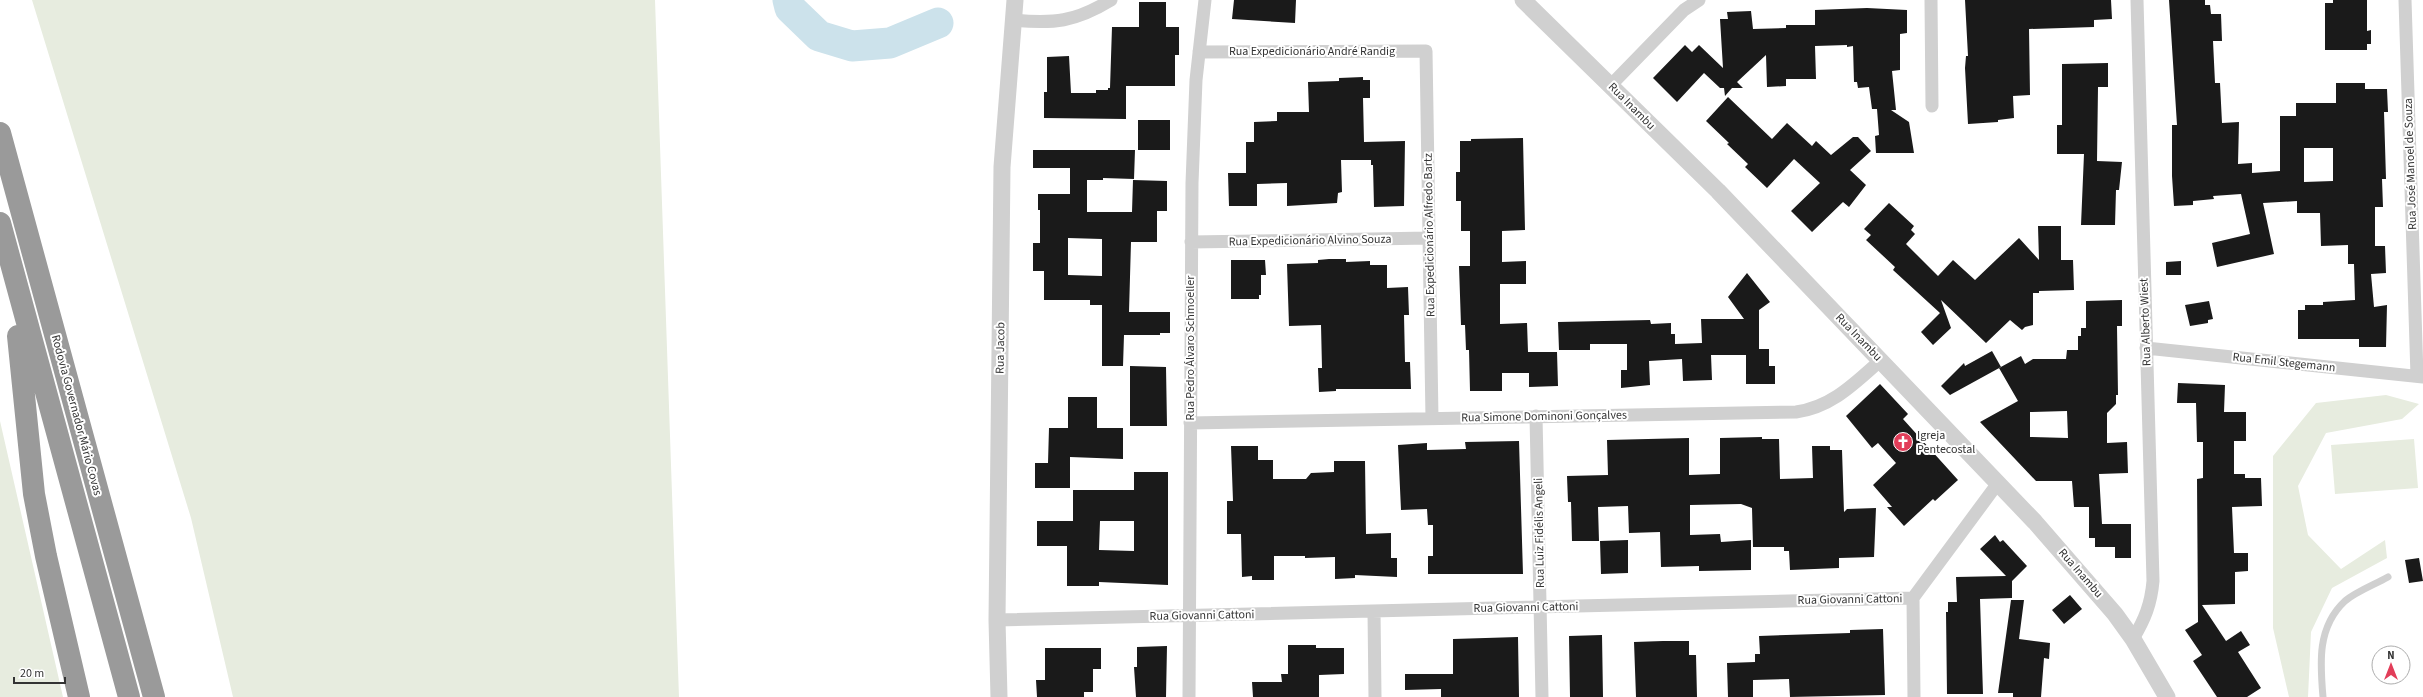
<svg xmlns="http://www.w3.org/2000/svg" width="2423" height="697" viewBox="0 0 2423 697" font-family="'Source Sans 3',sans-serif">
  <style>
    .green { fill: #e7ecdf }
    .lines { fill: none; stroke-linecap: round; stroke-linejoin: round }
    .river { stroke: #cce2eb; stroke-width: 31 }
    .building { fill: #1a1a1a; fill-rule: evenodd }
    .service { stroke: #d0d0d0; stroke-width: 7 }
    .minor { stroke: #d0d0d0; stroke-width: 13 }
    .tertiary { stroke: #d0d0d0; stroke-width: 17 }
    .motorway { stroke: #9a9a9a; stroke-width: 22 }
    .labels { text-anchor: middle; stroke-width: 4; stroke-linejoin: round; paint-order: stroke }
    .street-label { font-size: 12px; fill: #333; stroke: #fff }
    .poi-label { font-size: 12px; fill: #333; stroke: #fff; text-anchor: start }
  </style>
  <rect width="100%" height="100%" fill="#fff"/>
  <path class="green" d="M32,0h623l24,697h-446l-42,-179z
    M2386,395l33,9 -17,15 -76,14 -28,53 10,49 33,34 44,-29 2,18 -55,30 -21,44 -3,65h-19l-16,-69v-172l43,-53z
    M0,421l63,276h-63z
    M2414,439l4,49 -83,6 -4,-49z"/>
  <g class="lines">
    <path class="river" d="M788,0l2,8 29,28 33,10 38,-3 48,-20"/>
  </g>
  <path class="building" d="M1234,0h62l-1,23 -63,-4z
    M1965,0h146l1,19 -18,1v7l-65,2 1,66 -17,1 1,22 -16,2v2l-30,2 -3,-56 1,-12h2z
    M2169,0h36v5h5l1,9h10l1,27h-9l2,42h5l2,40 17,-1 -1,42 14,-1v10l28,-2v-55h16v-13h40v-20h29v6h22l1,23h-4l2,67h-4l1,28h-8v39h10l1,27 -15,1 3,33 13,-2 -1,42h-27v-8h-61v-29h7v-5h18v-3l32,-2 -1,-36h-6v-19l-27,1 -1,-33h-23v-12l-34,2 11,51 -57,13 -5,-24 38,-9 -9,-40 -28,2 1,3 -21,2v4l-19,1 -2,-30v-51h5zM2304,148h29v33l-29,1z
    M2333,0h34v31l4,-1v14h-4v6h-42v-47h8z
    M1139,2h27v25h13v28h-4v31h-49v33l-82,-1v-26h3v-35l22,-1 2,37h25v-3h12v-2h2l2,-61h27z
    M1867,8l40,2v23l-7,1v36l-8,1 4,39h-5l18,12 5,31h-38l-1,-17 4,-1 -2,-26h-5l-3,-22 -11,1 -1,-6h-3l-1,-36 -6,1v-2l-32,1 1,33h-30v7l-19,1 -1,-32 -29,27 6,6h-11l-7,8 -1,-8h-4l-16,-15 -27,29 -24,-24 32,-33 7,7 7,-7 24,23 -3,-49h8l-1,-7 24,-1 2,18 33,-1v-3h29v-15z
    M2108,63v24h-10l-1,74 25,1 -3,28h-3l-1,35h-34l3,-71h-27v-29h5v-61z
    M1363,77v3h7v18h-7l1,44 41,-1 -1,65 -30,1 -1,-42h-2v-5h-30l1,32 -4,1 -1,10 -50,3v-23l-30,1v22h-28l-1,-33h18v-31h8v-20l23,-1v-9h32l-1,-30 31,-1v-3z
    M1728,97l44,42 15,-16 25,23 4,-5 15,14 22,-18h5l13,14 -21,19 16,15 -17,22 -6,-5 -31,30 -21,-21 29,-28 -26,-24 -27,29 -22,-21 3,-3 -21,-20 2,-1 -23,-22z
    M1138,120h32v30h-32z
    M1523,138l2,92 -23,1v31l24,-1v23h-26v40l27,-1 1,29h29l1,34 -29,1v-14h-27v18h-32l-1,-41h-3l-1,-25h-4l-2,-59h11v-35h-9v-30h-5v-29h4v-31h11v-2z
    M1033,150h102l-1,29 -31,-1v2h-16v32h45l1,-32 34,1v30h-10v31h-26l-2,70h41v21h-10v2h-36l-1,31h-21v-61h-12v-5h-46v-29h-11v-28h7v-33h-2v-16h32v-26h-37zM1068,238l34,1v37l-34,-1z
    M1889,203l25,23 -3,4 4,4 -9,10 32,32 15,-16 22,20 44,-42 20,22 -1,-34h23v34h12l1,30 -35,1v2h-6v32l-8,2 -3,3 -12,-10 -24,23 -45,-43 10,28 -18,17 -12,-13 19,-19 -47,-43 2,-3 -29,-27 5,-5 -7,-6z
    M1329,259h17v3l24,-1v4h17v23l21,-1 1,28h-5l1,47h5l1,27h-75v2l-17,1 -1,-24h4l-1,-43 -32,1 -2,-62 31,-1v-3z
    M1231,260h34l1,15h-5v20h-2v4h-28z
    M2181,261v14h-15v-13z
    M1747,273l23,29 -11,8v39h10v17h6v18h-29v-29h-35l1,25 -29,1 -1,-22 -33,2 1,24 -29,3v-18h6v-26h-37v6h-31l-1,-28 92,-2 1,4 20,-1v11h4v10l27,-1 -1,-24h43l-16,-22z
    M2122,300v26h-5l1,69h-2v9l-9,9v30l20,-1 1,31 -29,1 3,50h29v34h-16v-11h-20v-9h-6v-31h-15l-2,-26h-36l-56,-59 38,-21 -19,-33 22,-12 4,8 8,-5h33l1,-9h11v-14h3v-8h5v-27zM2067,411l1,27 -38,-1v-25z
    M2209,301l4,18 -5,1v3l-18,3 -5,-21z
    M1992,351l9,16 -51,28 -9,-9 23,-23 1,3z
    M1130,366l36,1 1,59h-37z
    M2178,383l47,2 -1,27h22v29h-12v33h11v4h16l1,28 -30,1 2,46h14v18l-13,1v32l-33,1 24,36 15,-10 9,14 -12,7 23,36 -14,9h-30l-24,-36 9,-6 -17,-25 13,-8 -1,-143 6,-1v-36h-6l-1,-39h-19z
    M1880,384l28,30 -5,5 55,61 -23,21 -2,-2 -29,27 -17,-19h5l-19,-22 23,-22 -18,-20 -6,5 -26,-32z
    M1068,397h29v31h26v31l-53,-2v31h-35v-25h13l1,-35h19z
    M1762,437v2h17l1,40 33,-1 -1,-32h18v4h12l2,62 3,-3 29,-1 -2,49 -35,1v10l-49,2 -1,-19h-5v-4h-31l-1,-39 -11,-4 -51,1v30l30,-1 1,8 30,-2v30l-52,1v-5l-38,1 -1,-35 -31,1 -1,-27 -30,1 1,34h-27l-1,-39h-3l-1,-26 41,-1 -1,-35 82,-2v37l31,-1v-36z
    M1519,441l4,133h-95v-18h5v-31h-5l-1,-16 -26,1 -3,-65 29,-2v7l39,-1 -1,-7z
    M1231,446h27v14h15v19h33l5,-6 23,-1v-11h31l1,73 25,-1v25h6v19l-42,-2v3l-20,1v-22l-30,1v-2h-31v24h-22v-4l-10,1 -1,-43h-14v-33h6z
    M1134,472h34v113l-69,-3v4h-32v-40h-30v-25h36v-31h61zM1100,521h34v30l-35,-1z
    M1995,535l5,7 3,-2 24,26 -15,15v17l-32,1 3,95h-36l-1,-82h2v-10h9l-1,-25 50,-1 -26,-27z
    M1628,540v33l-27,1 -1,-33z
    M2419,558l4,23 -14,2 -4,-23z
    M2070,595l12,14 -18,15 -12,-14z
    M2011,600h13l-5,39 31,4 -1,16 -5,-1 -3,39h-28v-4h-15z
    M1883,629l2,66 -95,2 -1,-18 -36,1v17h-25l-1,-34 28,-1v-8h5l-1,-18 91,-3v-3z
    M1602,635l1,62h-33l-1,-61z
    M1518,637l1,60h-78v-8l-36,1v-16h48v-35z
    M1663,641h26v14h7l1,42h-61l-2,-55z
    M1288,645h28v3h28v26l-25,1v22h-66l-1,-15h30l-1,-8h7z
    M1167,646l-1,51h-30l-2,-30h3v-20z
    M1045,648h56v21h-8v23h-9v5h-47l-1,-17h9z"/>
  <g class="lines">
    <path class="service" d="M2323,697c-3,-34 -6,-70 22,-96 12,-10 29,-16 43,-24"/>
    <path class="minor" d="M1931,0l1,106
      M2405,0l12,376
      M1012,20c42,4 63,2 99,-20
      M1199,52l227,-1 6,367
      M1611,85l73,-75 15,-10
      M1191,242l238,-4
      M2146,348l277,29
      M1536,416l6,281
      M1190,423l606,-11c36,-5 59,-29 85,-52
      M1913,598l1,99
      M1374,611l1,86
      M997,620l916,-22 85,-115
      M2133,639c12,-20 18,-35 20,-58l-16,-581
      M1189,697l3,-514 4,-103 9,-80"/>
    <path class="tertiary" d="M1523,0l195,191 317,331 80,92 18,25 34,58
      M999,697l-2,-77 5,-453 13,-167"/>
    <path class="motorway" d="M0,133l154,564
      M0,223l129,474
      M18,336l16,158 12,62 33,141"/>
  </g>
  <defs>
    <g id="church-disc" transform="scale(1)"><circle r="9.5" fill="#e23d59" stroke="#fff"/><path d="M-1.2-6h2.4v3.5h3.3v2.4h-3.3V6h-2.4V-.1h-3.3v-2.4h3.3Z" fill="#fff"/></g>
  </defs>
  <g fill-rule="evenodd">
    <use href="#church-disc" x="1903" y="442"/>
  </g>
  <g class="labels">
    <g class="street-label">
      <text x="1312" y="55">Rua Expedicionário André Randig</text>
      <text transform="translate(1632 106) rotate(45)" y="4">Rua Inambu</text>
      <text transform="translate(2410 164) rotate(-92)" y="4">Rua José Manoel de Souza</text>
      <text transform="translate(1429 235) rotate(-91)" y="4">Rua Expedicionário Alfredo Bartz</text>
      <text transform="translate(1310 240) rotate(-1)" y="4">Rua Expedicionário Alvino Souza</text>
      <text transform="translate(2145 322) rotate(-92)" y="4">Rua Alberto Wiest</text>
      <text transform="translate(1859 337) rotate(46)" y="4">Rua Inambu</text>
      <text transform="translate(1000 348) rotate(-89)" y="4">Rua Jacob</text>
      <text transform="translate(1190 348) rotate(-90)" y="4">Rua Pedro Álvaro Schmoeller</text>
      <text transform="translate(2284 362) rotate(6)" y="4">Rua Emil Stegemann</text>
      <text transform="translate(77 415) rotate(75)" y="4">Rodovia Governador Mário Covas</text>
      <text transform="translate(1544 416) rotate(-1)" y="4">Rua Simone Dominoni Gonçalves</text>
      <text transform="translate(1539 533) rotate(-91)" y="4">Rua Luiz Fidélis Angeli</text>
      <text transform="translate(2081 573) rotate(49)" y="4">Rua Inambu</text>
      <text transform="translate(1850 599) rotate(-1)" y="4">Rua Giovanni Cattoni</text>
      <text transform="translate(1526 607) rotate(-1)" y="4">Rua Giovanni Cattoni</text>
      <text transform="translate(1202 615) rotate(-1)" y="4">Rua Giovanni Cattoni</text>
    </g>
    <g class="poi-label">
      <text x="1917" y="439">Igreja<tspan x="1917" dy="14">Pentecostal</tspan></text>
    </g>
  </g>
  <g transform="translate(2391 665)"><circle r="19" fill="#ffffff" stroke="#adadad"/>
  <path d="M0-3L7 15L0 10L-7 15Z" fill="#e23d59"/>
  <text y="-6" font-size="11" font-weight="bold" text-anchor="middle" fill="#333333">N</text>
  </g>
  <path d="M14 677v6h51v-6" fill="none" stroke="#333333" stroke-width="2"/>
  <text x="20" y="677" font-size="12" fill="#333333" stroke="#ffffff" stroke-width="3" paint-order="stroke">20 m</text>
</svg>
